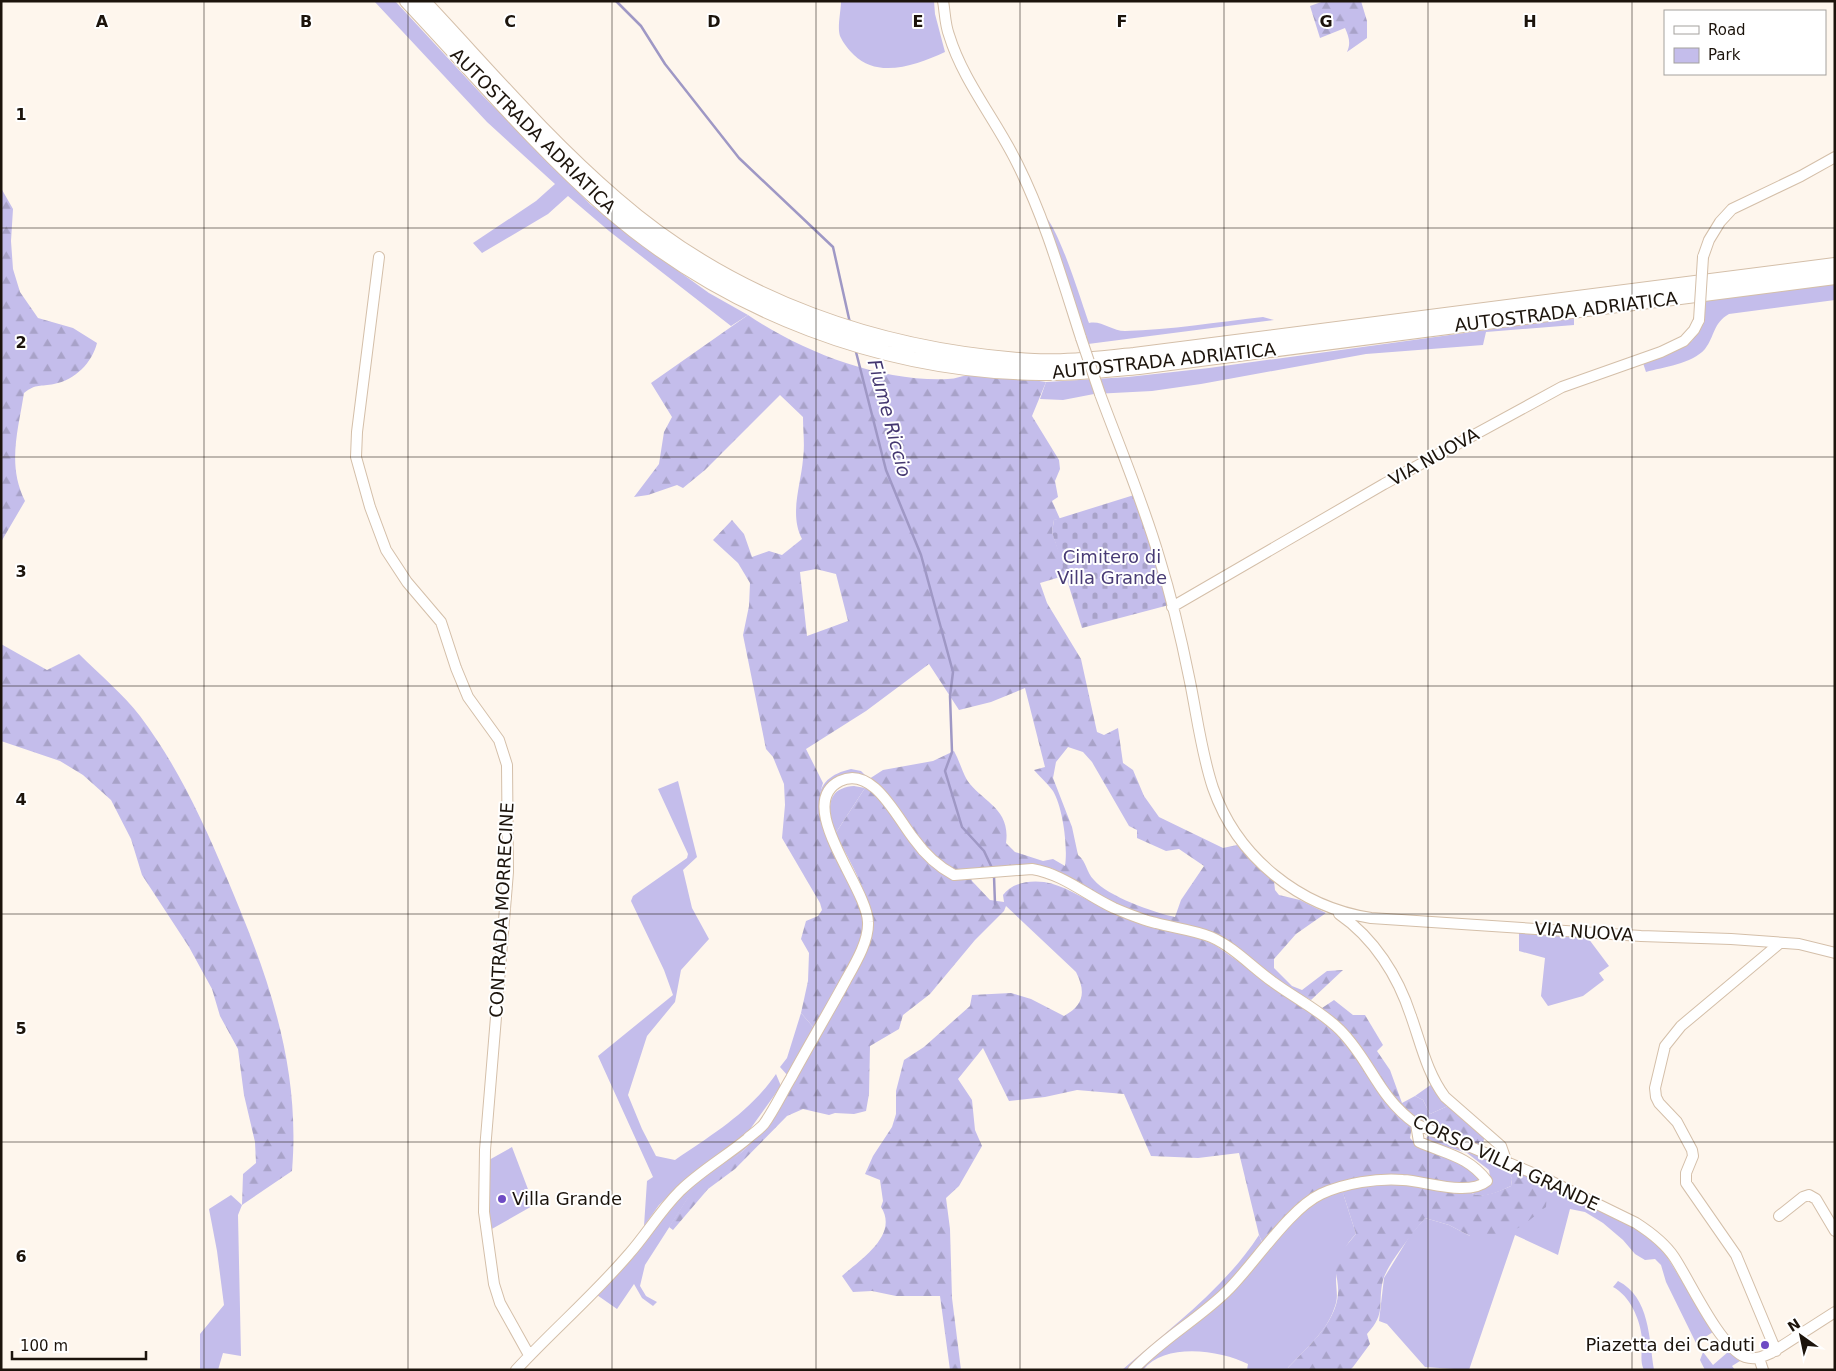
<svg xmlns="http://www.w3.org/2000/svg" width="1836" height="1371" viewBox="0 0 1836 1371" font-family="'DejaVu Sans',sans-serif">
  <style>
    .green { fill: #c4bdeb }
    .forest { fill: url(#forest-firs); fill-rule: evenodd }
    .cemetery { fill: url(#cemetery-stones) }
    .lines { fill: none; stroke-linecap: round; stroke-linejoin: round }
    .stream { stroke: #9f98c5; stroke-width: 2.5 }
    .minor-casing { stroke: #d4bfa9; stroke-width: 12 }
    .highway-casing { stroke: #d4bfa9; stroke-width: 16 }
    .minor { stroke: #fff; stroke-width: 10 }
    .highway { stroke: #fff; stroke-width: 14 }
    .minor-bridge-casing { stroke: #d4bfa9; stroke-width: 12; stroke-linecap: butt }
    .minor-bridge { stroke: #fff; stroke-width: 10 }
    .grid { fill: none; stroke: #1c140c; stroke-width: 1; stroke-opacity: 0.55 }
    .poi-dot { fill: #6e4bc4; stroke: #fff; stroke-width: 2 }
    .labels { text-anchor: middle; stroke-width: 4; stroke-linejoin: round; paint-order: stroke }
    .street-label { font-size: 18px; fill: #1c140c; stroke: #fff }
    .park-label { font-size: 18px; fill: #483b75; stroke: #fff }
    .poi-label { font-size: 18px; fill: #1c140c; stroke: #fff; text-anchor: start }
    .water-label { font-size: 19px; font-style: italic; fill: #443770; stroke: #fff }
    .grid-label { font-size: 16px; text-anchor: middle; font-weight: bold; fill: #1c140c; stroke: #fff; stroke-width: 4; stroke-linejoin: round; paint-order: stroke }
  </style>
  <defs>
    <pattern id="forest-firs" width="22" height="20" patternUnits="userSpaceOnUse" patternTransform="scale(1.25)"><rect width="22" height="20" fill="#c4bdeb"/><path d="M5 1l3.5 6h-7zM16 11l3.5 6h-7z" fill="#a8a2c8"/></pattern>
    <pattern id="cemetery-stones" width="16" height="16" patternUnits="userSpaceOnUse" patternTransform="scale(1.25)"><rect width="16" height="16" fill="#c4bdeb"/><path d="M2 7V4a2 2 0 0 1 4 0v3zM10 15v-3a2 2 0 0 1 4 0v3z" fill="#a8a2c8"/></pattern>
  </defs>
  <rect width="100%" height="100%" fill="#fef6ed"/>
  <path class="green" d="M374,1h21l88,95 108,109 58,45 60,43 39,22 -17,11 -122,-95 -41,-35 -20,18 -66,39 -9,-10 63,-42 19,-17 -68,-62z
    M841,1h93l1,13 10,38c-28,13 -67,27 -91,3 -5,-5 -11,-12 -14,-19 -3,-9 1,-25 1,-35z
    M1042,213c16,11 39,88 47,110 12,-3 23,8 36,8 46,-1 92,-9 138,-14l11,3 -186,24z
    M1835,283v17l-106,14c-16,9 -14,22 -24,35 -13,15 -42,18 -59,23l-3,-9 49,-22 10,-23 4,-20z
    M1574,318v7l-88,7 -3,13 -117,9 -165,30 -49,7 -58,3 -31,6 -23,-1 6,-17 82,-5 81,-9z
    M851,769l10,2 8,8 -6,-3 -38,14 -6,17c-2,-23 11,-33 32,-38z
    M678,781l19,76 -14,13 9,38 17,31 -28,31 -6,32 -28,34 -19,59 14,34 14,27 19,4c38,-26 74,-47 101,-86l5,12 -33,46 -65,50 -24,23 -15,21 3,-45 6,-4 -55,-121 75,-61 -9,-25 -33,-69 2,-5 54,-38 1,-4 -30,-65z
    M854,786l11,2 -30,46c-7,-22 -11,-46 19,-48z
    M1519,929l66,5 24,32 -10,7 5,7 -21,16 -35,10 -7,-10 4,-38 -26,-7z
    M801,1013l13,15 -26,48 -8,-9 7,-9z
    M1432,1084l18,21 -20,9 -7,-14 -8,-4z
    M769,1124l-27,28 -54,46 -43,67 -5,21 6,10 11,6 -4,4 -11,-8 -8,-14 -17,25 -20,-14 36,-37 11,-18 37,-45z
    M1430,1135l111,44 104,54 18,17 50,82 -17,11 -30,-61 -5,-17 -6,-6 -10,1 -10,-6 -12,-14 -20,-17 -18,-11 -15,-3 -12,46 -43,-20 -46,135 -44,-3 -38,-43 -8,-3 5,-43 25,-41 16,-19 24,7 21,11 68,-52 -29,-12 3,7 -1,7c-13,6 -29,14 -41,6l21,-9 -2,-13 -22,-17 -36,-11 -5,-4z
    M512,1147l22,58 -44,25 -1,-70z
    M1342,1190l14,44c-12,12 -19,27 -20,45 0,11 3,19 -2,30 -8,24 -32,43 -48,61h-39l1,-6c-28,-14 -83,-22 -105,6h-21c48,-42 102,-81 137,-135l6,15c24,-25 44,-49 77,-60z
    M231,1195l11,10 -4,10 3,141 -18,-3 -5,17h-18v-36l24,-29 -7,-54 -8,-42z
    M1618,1281c32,16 31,58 36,89h-10c-5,-10 -1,-21 -2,-32 -2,-19 -12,-42 -29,-51z
    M1703,1352l10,13 15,-13 12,9 -8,5 3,4h-30l-5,-10z"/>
  <path class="forest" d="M1324,1h37l6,20v17l-20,14c4,-9 2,-15 -2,-24l-25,10 -10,-32z
    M1,188l12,21 -2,32 2,28 7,23 18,26 35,10 24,15c-5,20 -22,37 -43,41 -14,3 -17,-1 -30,9 -6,38 -17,72 1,108l-24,41z
    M748,315c55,37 132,67 200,64 8,0 15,-4 23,-4 25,-1 51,3 75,7l-14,34 27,44 1,9 -5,12 3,16 -6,4 8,18 -6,1 -2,12 15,43 -27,8 7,20 34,56 16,73 7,3 14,-7 5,35 10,7 11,26 15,21 64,31 14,-3 37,36 1,9 4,5 21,5 26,13 -30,21 -22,25v9l18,18 10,4 25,-19 16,-1 -32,30 -19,-10 -73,-53 -59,-16 -49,-18 -30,-20 -30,-15 -26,-3 -69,6 -11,-5 -31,-32 -45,-55 14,-9 50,-9 21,-10c5,9 8,20 13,29 15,22 44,28 39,63l9,9 28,9 10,-2 12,7c3,-19 -2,-58 -12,-75 -5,-7 -13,-14 -19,-21l11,-3 -20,-79 -34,14 -32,8 -30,-46 -63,47 -60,38 17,34c-20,56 54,104 39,162 -2,8 -9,17 -13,24 -12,20 -23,40 -35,59l-13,-15 7,-32 1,-28 -8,-14 5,-18 12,-5 4,-6 -2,-7 -38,-65 3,-33 -1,-21 -11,-27 -7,-8 -23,-114 6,-29 1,-23 -12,-20 -25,-23 19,-20 12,14 8,23 17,-6 13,4 20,-16c-13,-25 -1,-54 1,-80 2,-14 0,-28 0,-42l-23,-22 -75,75 -22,18 -6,-3 -29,10 -14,2 25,-33 5,-32 8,-15 -21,-34zM816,569l20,5 12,47 -41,15 -7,-64zM1068,747l15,5 9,10 37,64 8,4v8l29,13 13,-2 25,17 -23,34 -6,17c-20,-4 -68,-21 -81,-37 -8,-8 -7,-18 -16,-25l-6,-28 -19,-49 3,-16z
    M1,644l46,26 32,-16c20,20 44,40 61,62 37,49 62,103 86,160 41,97 75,188 66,295l-50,34 1,-31 13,-11 -1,-21 -11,-47 -6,-46 -18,-33 -8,-27 -23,-42 -47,-72 -11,-36 -20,-39 -28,-25 -23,-14 -59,-20z
    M865,788l11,5 60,74 35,11 1,3 18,19 14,2 -1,-7c9,-12 26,-15 41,-13 20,3 38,16 56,24 12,6 26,11 39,16 25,9 52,11 76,23l98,69 21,-14 19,15h12l18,30 -6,6 13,19 12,33 13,-7 8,4 7,14 20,-9 35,31 -3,10 -38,-15 -30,-15 -4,22 8,9 44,14 21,20 -13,11c11,8 29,-1 41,-6l1,-7 -4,-8 30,13 9,7 -1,16 -24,19 -18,9 -34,1 -21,-11 -24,-7c-11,14 -37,45 -42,62 -6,25 4,32 -16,54l3,10 -17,23 -3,3h-64c19,-21 50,-46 52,-76 1,-10 -3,-23 -4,-34l22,-26 -14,-44 -31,14 -45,47 -7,-16 -20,-82 -41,5 -47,-2 -27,-62 -47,-4 -32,7 -36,4 -26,-53 -25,31 14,21 3,30 7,16 -23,40 -13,12 4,31 2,69 9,72h-11l-10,-74h-44l-24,-5 -19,1 -11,-16c19,-17 57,-41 39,-69l2,-6 -3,-21 -15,-6 8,-18 19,-29 4,-13v-23l8,-31 20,-13 46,-41 2,-11 39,-2 20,6 33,17c20,-11 22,-24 12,-44l-70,-66 -2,5 -29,29 -45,54 -27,21 -4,14 -29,17 -1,48 -3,17 -12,3 -19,-1 -6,2 -26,-6 -16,7 -52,53 -27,20 -35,41 -4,-3 23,-36 50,-39 27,-28 103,-195c1,-29 -23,-70 -37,-95z"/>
  <path class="cemetery" d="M1134,495l24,66 11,44 -87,23 -30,-96 2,-12z"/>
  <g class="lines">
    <path class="stream" d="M616,1l25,25 24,38 74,94 94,89 17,76
      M855,348l31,122 35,85 32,117 -3,24 2,56 -7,19 17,56 22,24 8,17
      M994,876l1,28"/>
    <g class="minor-casing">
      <path id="minor" d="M943,1c2,11 2,24 6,34 14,46 47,85 68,128 28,56 45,116 64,175
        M379,257l-22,175 -1,25 14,50 16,43 21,32 34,40 15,46 12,29 31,43 8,25 1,107 -23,278 -1,62 10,72 6,19 29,52
        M1703,257l6,-17 11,-18 12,-13 69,-33 34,-19
        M1100,394c20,54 43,108 59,163 12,39 22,80 30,120 8,38 12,75 24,111 24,69 86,119 158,130l270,18 90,3 68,5 36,9
        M1172,607l212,-123 178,-97 99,-35 23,-11 10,-11 5,-10
        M1339,914c35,24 59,62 72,102 10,28 16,57 34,81l56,49 6,17
        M1779,1216l24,-19 6,-2 7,4 19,32
        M1776,1351l-40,-96 -50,-72v-10l7,-17 -1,-6 -15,-28 -18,-19 -3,-6 -1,-9 10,-42 16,-20 99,-83
        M1759,1358l4,12
        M516,1370c37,-40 78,-75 113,-116 18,-20 30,-42 51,-63 19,-19 45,-34 67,-52 5,-5 12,-9 17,-15 10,-14 18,-31 27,-46 18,-33 37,-65 55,-98 9,-16 23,-39 22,-58 -1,-35 -75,-118 -28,-141 33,-16 57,37 74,58 10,14 25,28 40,36l78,-6c31,5 54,26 82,39 14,6 28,12 42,15 18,5 38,7 55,14 23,10 42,31 62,45 23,17 47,28 67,48 31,31 37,66 76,94l126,53 94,46c14,9 28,19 38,34 16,24 45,89 71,100 10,3 17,0 26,-4l64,-41
        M1133,1370c28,-30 64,-50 93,-78 27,-26 63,-83 95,-98 24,-11 56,-16 82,-14 23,1 65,17 84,1 -19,-25 -41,-27 -68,-39l-3,-18"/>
    </g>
    <g class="highway-casing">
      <path id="highway" d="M407,1c66,70 129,145 201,208 119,103 275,162 432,164 33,1 66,-3 99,-6l696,-90
        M423,1c63,67 123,138 193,198 117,102 265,153 418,162 33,2 67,-3 100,-6l701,-90"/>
    </g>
    <use href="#minor" class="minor"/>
    <use href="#highway" class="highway"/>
    <g class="minor-bridge-casing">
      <path id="minor-bridge" d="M1699,320l4,-63
        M1081,338l19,56"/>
    </g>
    <use href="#minor-bridge" class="minor-bridge"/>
  </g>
  <path class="grid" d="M204,1v1369M408,1v1369M612,1v1369M816,1v1369M1020,1v1369M1224,1v1369M1428,1v1369M1632,1v1369M1,228h1834M1,457h1834M1,686h1834M1,914h1834M1,1142h1834"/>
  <g class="poi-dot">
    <circle cx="502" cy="1199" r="5"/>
    <circle cx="1765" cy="1345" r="5"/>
  </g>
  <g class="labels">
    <g class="street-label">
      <text transform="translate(533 131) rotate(45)" y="6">AUTOSTRADA ADRIATICA</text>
      <text transform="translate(1566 312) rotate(-7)" y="6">AUTOSTRADA ADRIATICA</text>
      <text transform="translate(1164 361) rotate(-6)" y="6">AUTOSTRADA ADRIATICA</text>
      <text transform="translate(1434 457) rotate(-29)" y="6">VIA NUOVA</text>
      <text transform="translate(502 910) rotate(-87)" y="6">CONTRADA MORRECINE</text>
      <text transform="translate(1584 932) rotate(4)" y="6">VIA NUOVA</text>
      <text transform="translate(1506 1163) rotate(25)" y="6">CORSO VILLA GRANDE</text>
    </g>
    <g class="park-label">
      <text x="1112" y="563">Cimitero di<tspan x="1112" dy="21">Villa Grande</tspan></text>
    </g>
    <g class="poi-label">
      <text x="512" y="1205">Villa Grande</text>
      <text x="1755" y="1351" text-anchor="end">Piazetta dei Caduti</text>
    </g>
    <g class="water-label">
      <text transform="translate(890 418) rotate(75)" y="7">Fiume Riccio</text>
    </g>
  </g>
  <g class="grid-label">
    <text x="102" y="27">A</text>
    <text x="306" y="27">B</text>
    <text x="510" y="27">C</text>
    <text x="714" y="27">D</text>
    <text x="918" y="27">E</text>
    <text x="1122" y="27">F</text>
    <text x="1326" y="27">G</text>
    <text x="1530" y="27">H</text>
    <text x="21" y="120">1</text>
    <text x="21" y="348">2</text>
    <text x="21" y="577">3</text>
    <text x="21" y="805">4</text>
    <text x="21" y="1034">5</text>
    <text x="21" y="1262">6</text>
  </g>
  <rect width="1836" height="1371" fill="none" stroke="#1c140c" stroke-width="5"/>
  <rect x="1664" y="10" width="162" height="65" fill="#ffffff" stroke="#a4a19e"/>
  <rect x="1674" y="26" width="25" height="8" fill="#ffffff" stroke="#a4a19e"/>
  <text x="1708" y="35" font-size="15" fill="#1c140c">Road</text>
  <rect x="1674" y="48" width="25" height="15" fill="#c4bdeb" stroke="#a4a19e"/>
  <text x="1708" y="60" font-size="15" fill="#1c140c">Park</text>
  <g transform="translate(1801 1336) rotate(327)" stroke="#ffffff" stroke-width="4" paint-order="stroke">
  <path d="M0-4L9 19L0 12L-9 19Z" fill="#1c140c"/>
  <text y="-8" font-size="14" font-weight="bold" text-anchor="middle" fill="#1c140c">N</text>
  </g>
  <path d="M12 1351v8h134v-8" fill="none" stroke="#1c140c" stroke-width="2.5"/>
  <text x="20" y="1351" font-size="15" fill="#1c140c" stroke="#ffffff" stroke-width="4" paint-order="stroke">100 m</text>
</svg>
